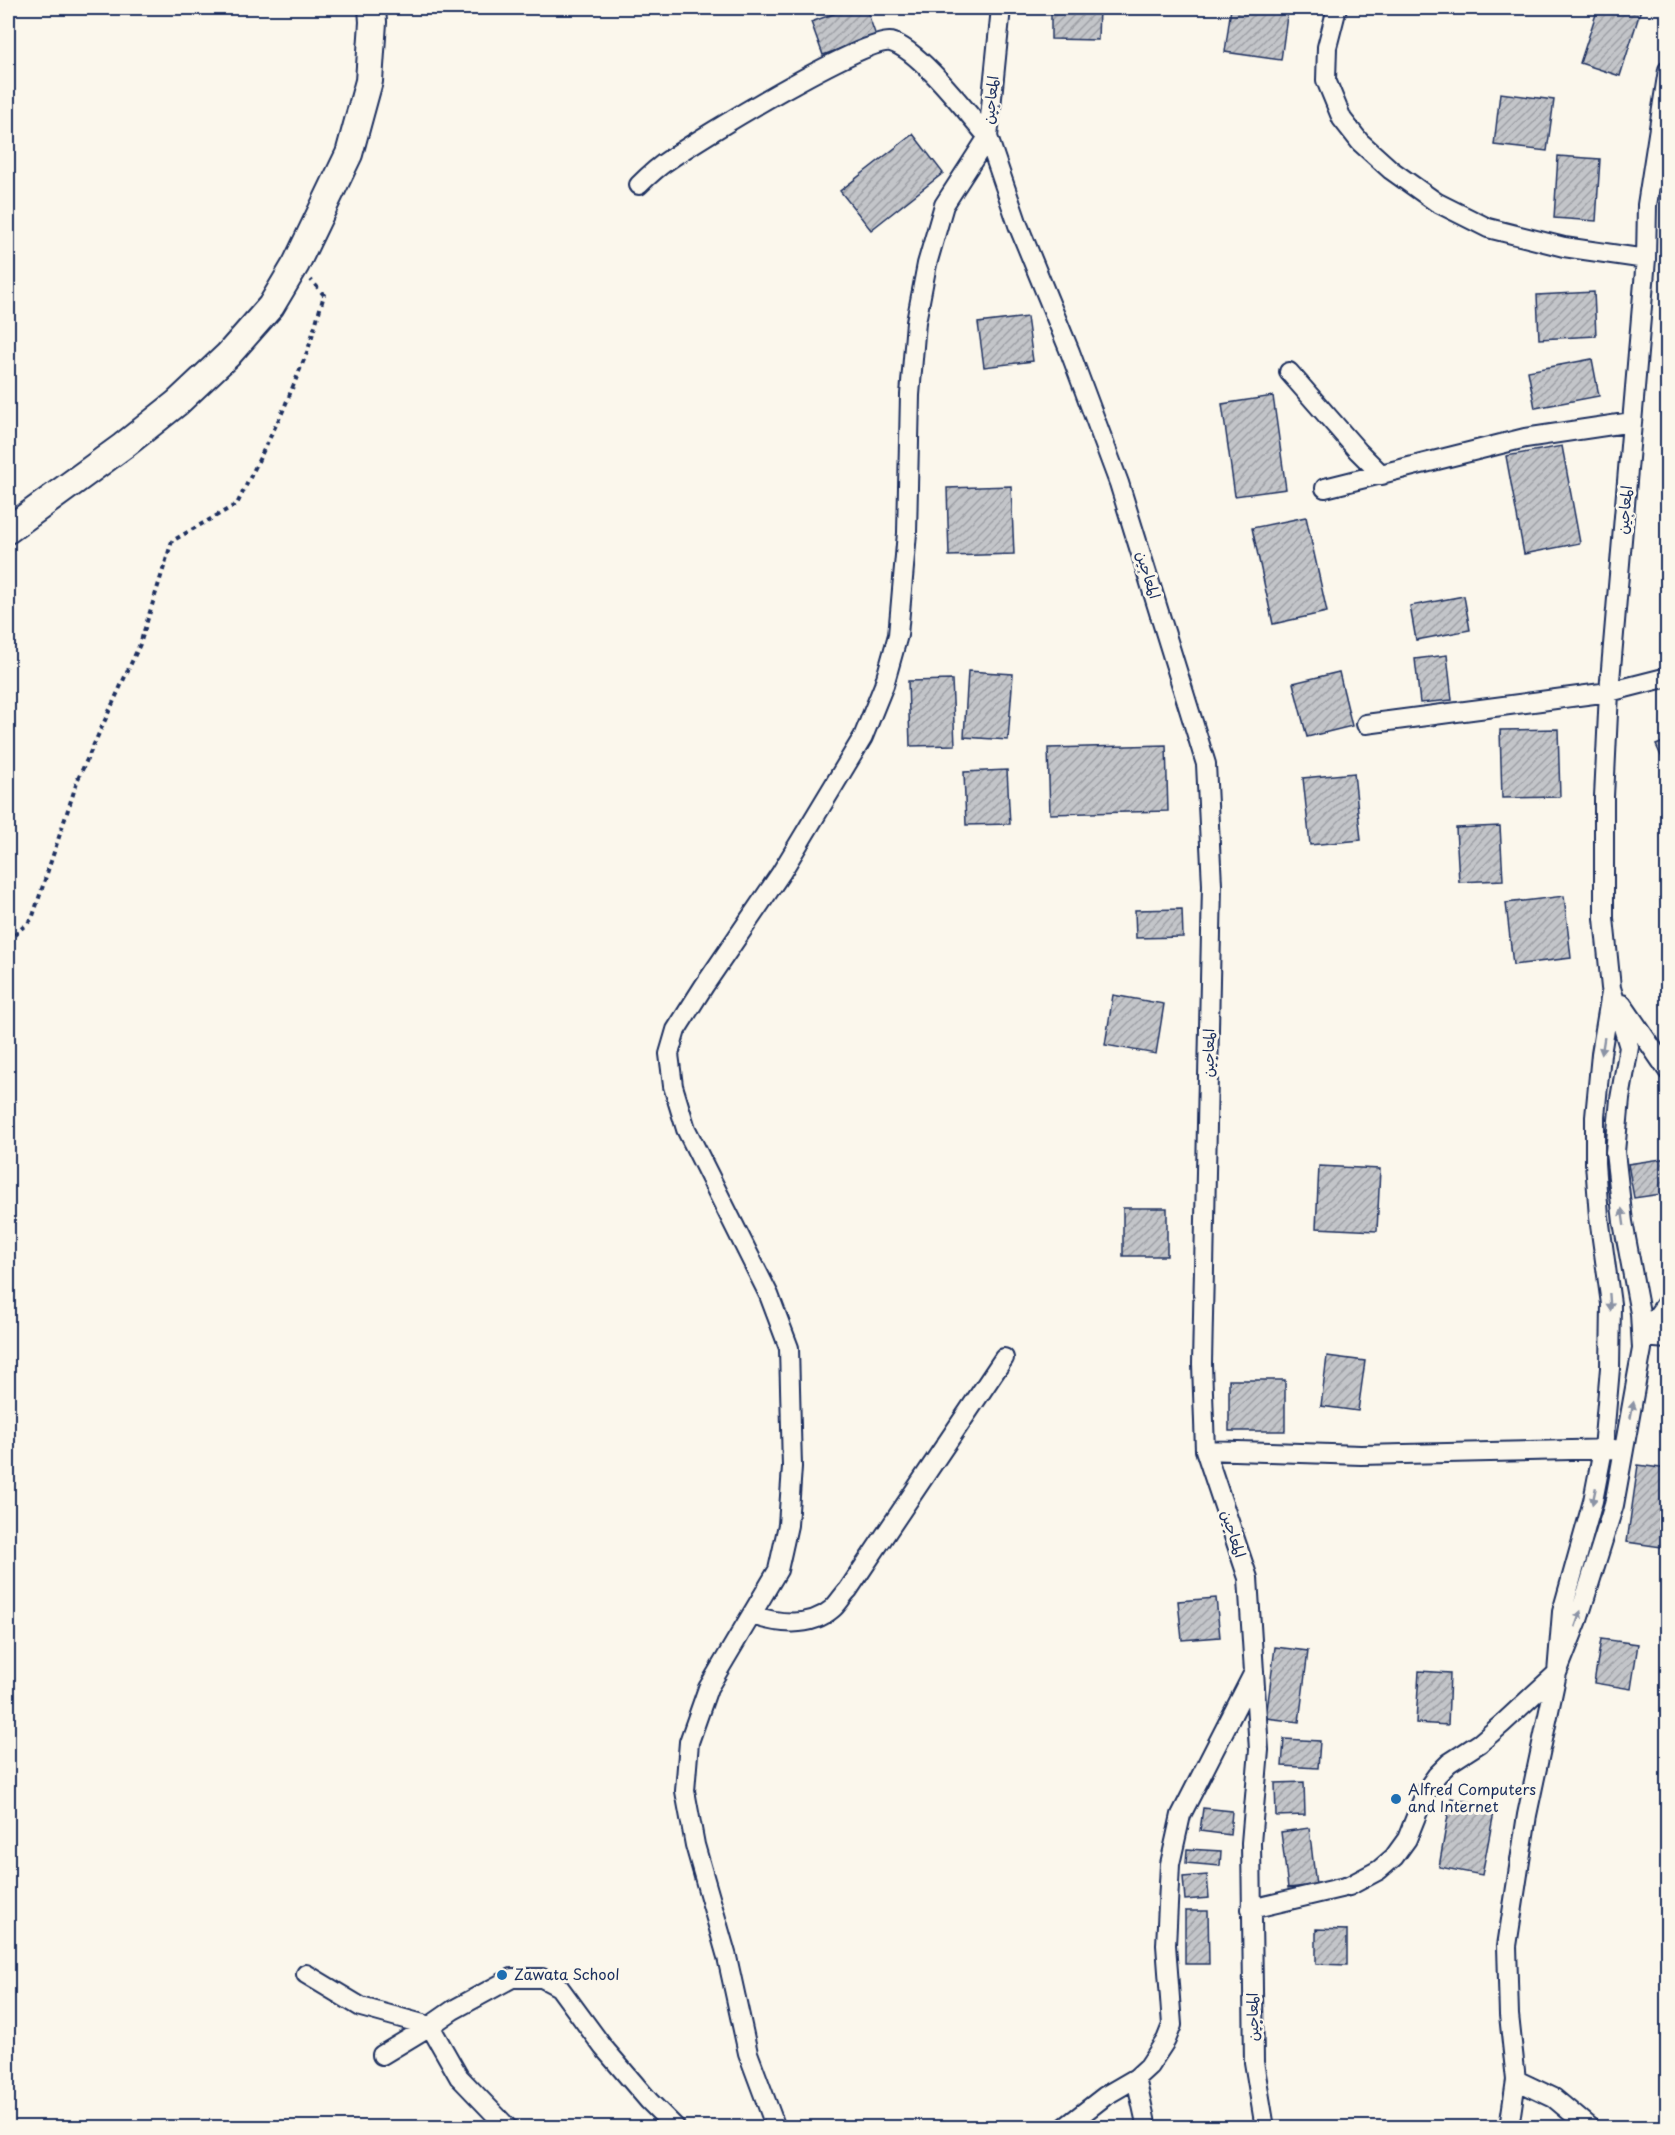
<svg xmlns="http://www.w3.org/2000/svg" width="1675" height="2135" viewBox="0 0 1675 2135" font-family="'Playpen Sans','Playpen Sans Arabic',sans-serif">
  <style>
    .building { fill: url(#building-hatch); stroke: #1b2f5e; stroke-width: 1.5 }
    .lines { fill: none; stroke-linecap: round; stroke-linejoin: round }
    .street-casing { stroke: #1b2f5e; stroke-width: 22 }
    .secondary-casing { stroke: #1b2f5e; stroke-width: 30 }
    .path { stroke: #1b2f5e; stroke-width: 4; stroke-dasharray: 4.5 4.5; stroke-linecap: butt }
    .street { stroke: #fbf7ec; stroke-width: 18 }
    .secondary { stroke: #fbf7ec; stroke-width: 26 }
    .oneway { fill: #8b93a5 }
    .poi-dot { fill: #1f6fb2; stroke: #fbf7ec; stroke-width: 2 }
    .labels { text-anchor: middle; stroke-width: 6; stroke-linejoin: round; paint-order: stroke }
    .street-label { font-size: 15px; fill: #1b2f5e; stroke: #fbf7ec }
    .poi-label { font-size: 15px; fill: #1b2f5e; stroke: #fbf7ec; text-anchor: start }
  </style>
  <defs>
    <pattern id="building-hatch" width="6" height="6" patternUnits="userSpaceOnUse" patternTransform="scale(1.5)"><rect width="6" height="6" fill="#c3c5c9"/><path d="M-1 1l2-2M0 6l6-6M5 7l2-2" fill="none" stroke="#9ea0a6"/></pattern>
  </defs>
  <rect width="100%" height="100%" fill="#fbf7ec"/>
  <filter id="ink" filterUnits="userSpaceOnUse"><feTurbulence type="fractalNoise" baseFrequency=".0167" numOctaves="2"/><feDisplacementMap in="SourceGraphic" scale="12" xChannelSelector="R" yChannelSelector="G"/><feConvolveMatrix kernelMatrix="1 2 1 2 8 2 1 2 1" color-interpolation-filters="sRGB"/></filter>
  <g filter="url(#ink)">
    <path class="building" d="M850,8h16l10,28 -53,19 -12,-33z
      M1051,8h48l-1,32 -47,-1z
      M1231,8l57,1 -7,51 -56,-8z
      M1598,8h38l5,1 -21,67 -40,-13z
      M1500,93l54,7 -7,51 -53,-6z
      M913,134l30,39 -72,57 -31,-39z
      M1558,156l42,3 -4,62 -42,-3z
      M1594,292l2,44 -57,3 -2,-44z
      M1027,317l6,44 -49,6 -6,-44z
      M1592,359l7,37 -64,12 -7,-37z
      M1273,396l13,93 -51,7 -13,-92z
      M1562,446l18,97 -56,11 -18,-98z
      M1011,486l3,68 -65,2 -2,-68z
      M1306,517l21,95 -54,12 -21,-96z
      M1464,596l6,34 -54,10 -6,-34z
      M1447,655l5,45 -32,3 -5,-44z
      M968,671l45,3 -5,66 -44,-3z
      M1339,672l13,54 -45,11 -14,-54z
      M952,680l3,65 -45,1 -2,-65z
      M1558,729l2,68 -58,1 -2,-68z
      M1668,740v31l-12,-26z
      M1166,745l2,66 -118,3 -2,-66z
      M1007,770l3,54 -44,1 -2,-53z
      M1354,773l7,67 -51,5 -7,-67z
      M1500,826l3,54 -44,2 -3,-54z
      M1564,896l7,62 -58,7 -7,-62z
      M1182,909l1,28 -47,1 -1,-28z
      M1113,995l51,9 -8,50 -51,-9z
      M1668,1158v35l-34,5 -6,-34z
      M1319,1166l61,3 -3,62 -61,-3z
      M1123,1208h44v48h-44z
      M1327,1356l38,5 -7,50 -37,-5z
      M1229,1380h56v51h-56z
      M1638,1465l30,4v79l-41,-6z
      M1216,1598l4,39 -38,3 -4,-39z
      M1601,1639l37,5 -7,45 -37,-6z
      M1275,1647l33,4 -9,71 -33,-4z
      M1419,1671l31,2 -2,52 -32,-2z
      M1284,1739l36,2 -2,27 -36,-2z
      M1304,1782l1,33 -29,1 -1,-33z
      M1451,1798l44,9 -13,68 -43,-8z
      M1203,1808l29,3 -2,24 -30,-4z
      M1309,1828l7,57 -28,3 -7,-56z
      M1187,1849l34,2 -1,15 -34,-3z
      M1207,1875l2,23 -24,2 -2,-23z
      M1185,1911h23l1,53h-24z
      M1316,1929l31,1v35l-31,-1z"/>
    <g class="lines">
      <g class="street-casing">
        <path id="street" d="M1001,8l-13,129 30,88 52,127 49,131 87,281 6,121 -10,479 3,86 43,128 11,172 -8,93 3,219 11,66
          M1337,8l-10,39 -1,33 16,39 18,23 31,28 45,32 52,26 76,19 82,12
          M639,185c10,-10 20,-19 31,-26 30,-21 194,-122 221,-117 28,7 77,72 97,95l-44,68 -17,59 -11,58 -6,73 -3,138 -9,102 -14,50 -21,52 -82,136 -77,113 -28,44 -7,24 4,32 13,43 83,166 20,53 3,119 -4,58 -10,45 -70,118 -19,54 -4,49 10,54 32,112 21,96 28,75
          M1289,372l69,79 24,24
          M1325,488l200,-50 107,-16
          M1366,724l243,-32 59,-15
          M1622,1004l46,67
          M1642,1337l26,-36
          M1642,1337l26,2
          M1205,1450l156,5 253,-6
          M753,1615c24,9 57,13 79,-6 6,-5 10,-13 16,-19l156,-232
          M1251,1909l98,-23 30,-16 15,-13 13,-18 20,-50 10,-14 12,-12 31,-20 22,-19 55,-51 21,-53 36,-115 28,-156 -2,-36 -17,-91 -8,-70 5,-53 9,-52 -18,-59 -7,-70v-121l5,-105 37,-433 1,-54 21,-135
          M306,1974l55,33 69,19 29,51 49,51
          M382,2055l48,-29 23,-16 59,-32h30l17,9 44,60 46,54 27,27
          M1136,2078l11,50
          M1516,2080l38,18 36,30
          M1064,2128l41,-32 31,-18 13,-12 17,-26 6,-15 -6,-80 4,-81 11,-49 72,-141
          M1509,2128l7,-48 -7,-65 -2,-69 20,-131 30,-142 5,-61 31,-111 10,-52 7,-81 1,-64 -12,-87 -4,-54v-46l6,-63 10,-61"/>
      </g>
      <g class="secondary-casing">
        <path id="secondary" d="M8,530l115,-84 54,-43 51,-48 43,-49 25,-42 53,-110 20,-73 4,-59 -1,-14"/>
      </g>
      <path class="path" d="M8,941l24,-22 46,-140 62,-135 32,-103 65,-37 45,-91 26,-63 16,-55 -13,-15"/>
      <use href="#street" class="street"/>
      <use href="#secondary" class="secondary"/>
    </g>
    <defs><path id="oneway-solid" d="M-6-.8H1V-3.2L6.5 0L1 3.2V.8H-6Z" transform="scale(1.5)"/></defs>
    <g class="oneway">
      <use href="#oneway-solid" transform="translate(1603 1046) rotate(99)"/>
      <use href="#oneway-solid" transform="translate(1623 1217) rotate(-98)"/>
      <use href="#oneway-solid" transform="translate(1610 1302) rotate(86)"/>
      <use href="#oneway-solid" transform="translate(1632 1410) rotate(-79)"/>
      <use href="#oneway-solid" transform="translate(1594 1496) rotate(102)"/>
      <use href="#oneway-solid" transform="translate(1578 1619) rotate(-71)"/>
    </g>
  </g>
  <g class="poi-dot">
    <circle cx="1396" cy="1799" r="6"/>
    <circle cx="502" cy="1975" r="6"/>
  </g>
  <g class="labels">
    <g class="street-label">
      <text transform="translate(991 100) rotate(-84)" y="5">المعاجين</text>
      <text transform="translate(1625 510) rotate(-85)" y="5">المعاجين</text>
      <text transform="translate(1148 575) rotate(73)" y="5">المعاجين</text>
      <text transform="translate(1209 1053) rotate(-89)" y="5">المعاجين</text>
      <text transform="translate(1233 1534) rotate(72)" y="5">المعاجين</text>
      <text transform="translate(1253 2017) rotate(-91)" y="5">المعاجين</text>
    </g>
    <g class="poi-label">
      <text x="1408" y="1795">Alfred Computers<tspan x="1408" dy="17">and Internet</tspan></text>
      <text x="514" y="1980">Zawata School</text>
    </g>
  </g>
  <rect width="1675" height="2135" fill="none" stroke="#fbf7ec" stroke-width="30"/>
  <rect x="15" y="15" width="1645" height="2105" fill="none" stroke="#1b2f5e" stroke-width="2" filter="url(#ink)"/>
</svg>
